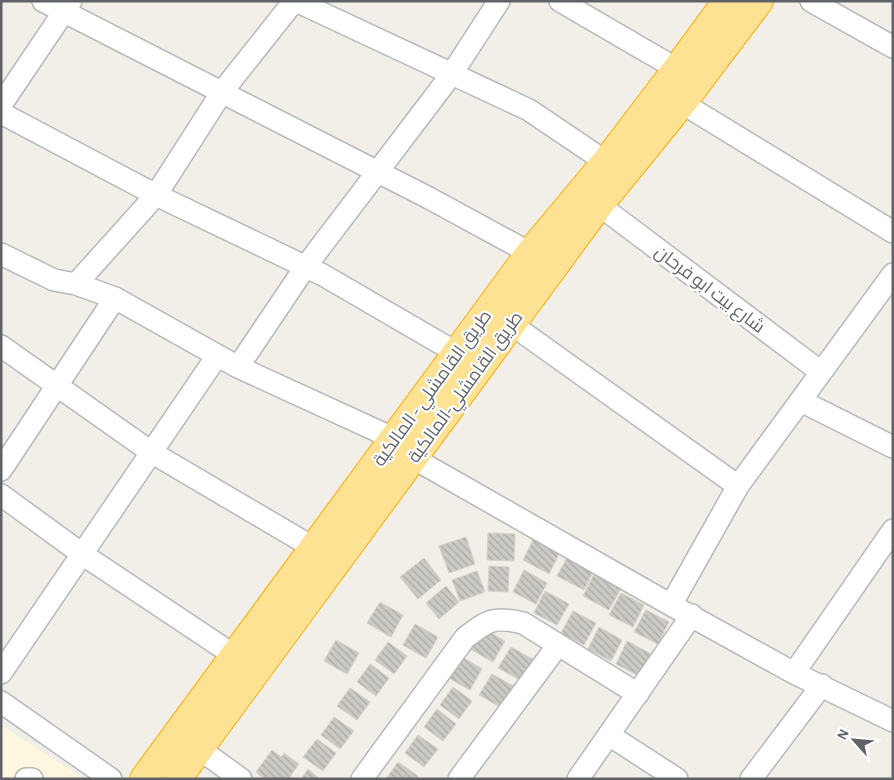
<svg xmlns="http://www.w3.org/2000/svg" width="894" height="780" viewBox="0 0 894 780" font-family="'Alegreya Sans',Cairo,sans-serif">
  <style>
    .commercial { fill: #fef7e0 }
    .building { fill: url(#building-back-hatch); stroke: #d6d1c6 }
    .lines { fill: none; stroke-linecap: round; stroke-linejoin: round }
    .minor-casing { stroke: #b5b8bc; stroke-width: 24 }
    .highway-casing { stroke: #f9ab00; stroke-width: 30 }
    .minor { stroke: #fff; stroke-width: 21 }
    .highway { stroke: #fde293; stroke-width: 28 }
    .labels { text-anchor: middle; stroke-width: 4.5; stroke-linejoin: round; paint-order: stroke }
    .street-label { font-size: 18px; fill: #5f6368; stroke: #fff }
  </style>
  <defs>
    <pattern id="building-back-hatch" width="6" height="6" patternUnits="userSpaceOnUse" patternTransform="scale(1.25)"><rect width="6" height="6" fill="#cccac5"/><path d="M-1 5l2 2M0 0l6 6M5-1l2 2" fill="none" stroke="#a9a8a4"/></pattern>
  </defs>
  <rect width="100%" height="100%" fill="#f1efe8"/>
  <path class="commercial" d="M1,725l83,54h-83z"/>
  <path class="building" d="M488,533l27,1 -1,27 -27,-1z
    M466,537l9,27 -26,9 -10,-27z
    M534,538l26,14 -11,22 -26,-14z
    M569,554l26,14 -11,22 -27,-14z
    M424,558l17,22 -23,19 -18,-22z
    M489,566l20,1 -1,25 -20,-1z
    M524,570l23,13 -11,21 -23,-12z
    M477,571l8,21 -25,9 -8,-21z
    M594,574l27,14 -12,22 -26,-14z
    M446,586l13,16 -20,17 -13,-16z
    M545,591l24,13 -12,21 -23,-12z
    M621,593l23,12 -11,22 -24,-12z
    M380,602l23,13 -12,22 -24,-14z
    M646,610l23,12 -11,22 -24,-12z
    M573,611l23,12 -12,22 -23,-12z
    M415,624l23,13 -12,21 -23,-13z
    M599,627l23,13 -11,21 -23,-12z
    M482,628l23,13 -12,21 -23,-13z
    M336,640l23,13 -12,21 -23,-13z
    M627,641l24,13 -12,22 -23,-12z
    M388,642l19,14 -13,18 -19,-14z
    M511,647l23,13 -12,21 -24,-13z
    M459,655l23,14 -12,21 -23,-13z
    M370,664l19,14 -13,18 -19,-14z
    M492,674l23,13 -13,21 -23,-13z
    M453,687l19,14 -13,18 -19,-14z
    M350,688l20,14 -13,18 -20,-14z
    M437,709l19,15 -13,17 -19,-14z
    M334,717l20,14 -14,18 -19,-14z
    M418,735l20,14 -14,18 -19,-14z
    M317,739l19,14 -13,18 -20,-14z
    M272,750l10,7 2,-4 15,11 -11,15h-23l-9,-7z
    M398,762l20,14 -2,3h-30z
    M308,769l12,10h-19z"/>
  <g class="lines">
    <g class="minor-casing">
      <path id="minor" d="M43,1l386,197 101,55
        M296,1l233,109 77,52
        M560,1l117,68
        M811,1l82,46
        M682,103l211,129
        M1,105l70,-104
        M1,113l155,82 167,80 134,78
        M599,205l222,167
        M1,254l53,26 22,4 39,14 123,69 157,72
        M76,284l80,-89 66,-103 72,-91
        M511,324l227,162
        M1,346l150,106 163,96
        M238,367l68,-101 145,-191 48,-74
        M801,401l92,46
        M413,458l258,147 123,68 99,48
        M1,470l114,-172
        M1,495l81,59 153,102
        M671,605l67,-119 155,-212
        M1,673l216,-317
        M794,673l99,-143
        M1,702l110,77
        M609,735l68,44
        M198,748l43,31
        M26,779h6
        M362,779l103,-141c23,-18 29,-22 58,-15l115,71
        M459,779l99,-134
        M578,779l114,-164
        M751,779l71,-94"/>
    </g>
    <g class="highway-casing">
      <path id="highway" d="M144,779l386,-526 76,-91 71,-93 50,-68
        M177,779l422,-574 83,-102 77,-102"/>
    </g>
    <use href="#minor" class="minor"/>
    <use href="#highway" class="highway"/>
  </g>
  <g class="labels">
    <g class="street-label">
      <text transform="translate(710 289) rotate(37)" y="6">شارع بيت ابو فرحان</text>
      <text transform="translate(465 387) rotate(-54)" y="6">طريق القامشلي-المالكية</text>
      <text transform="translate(432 388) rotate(-54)" y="6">طريق القامشلي - المالكية</text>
    </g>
  </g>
  <rect width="894" height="780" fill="none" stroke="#5f6368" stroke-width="5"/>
  <g transform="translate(854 740) rotate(297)" stroke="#ffffff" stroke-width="4" paint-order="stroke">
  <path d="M0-4L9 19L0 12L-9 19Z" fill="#5f6368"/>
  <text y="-8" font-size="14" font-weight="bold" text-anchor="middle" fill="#5f6368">N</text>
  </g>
</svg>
